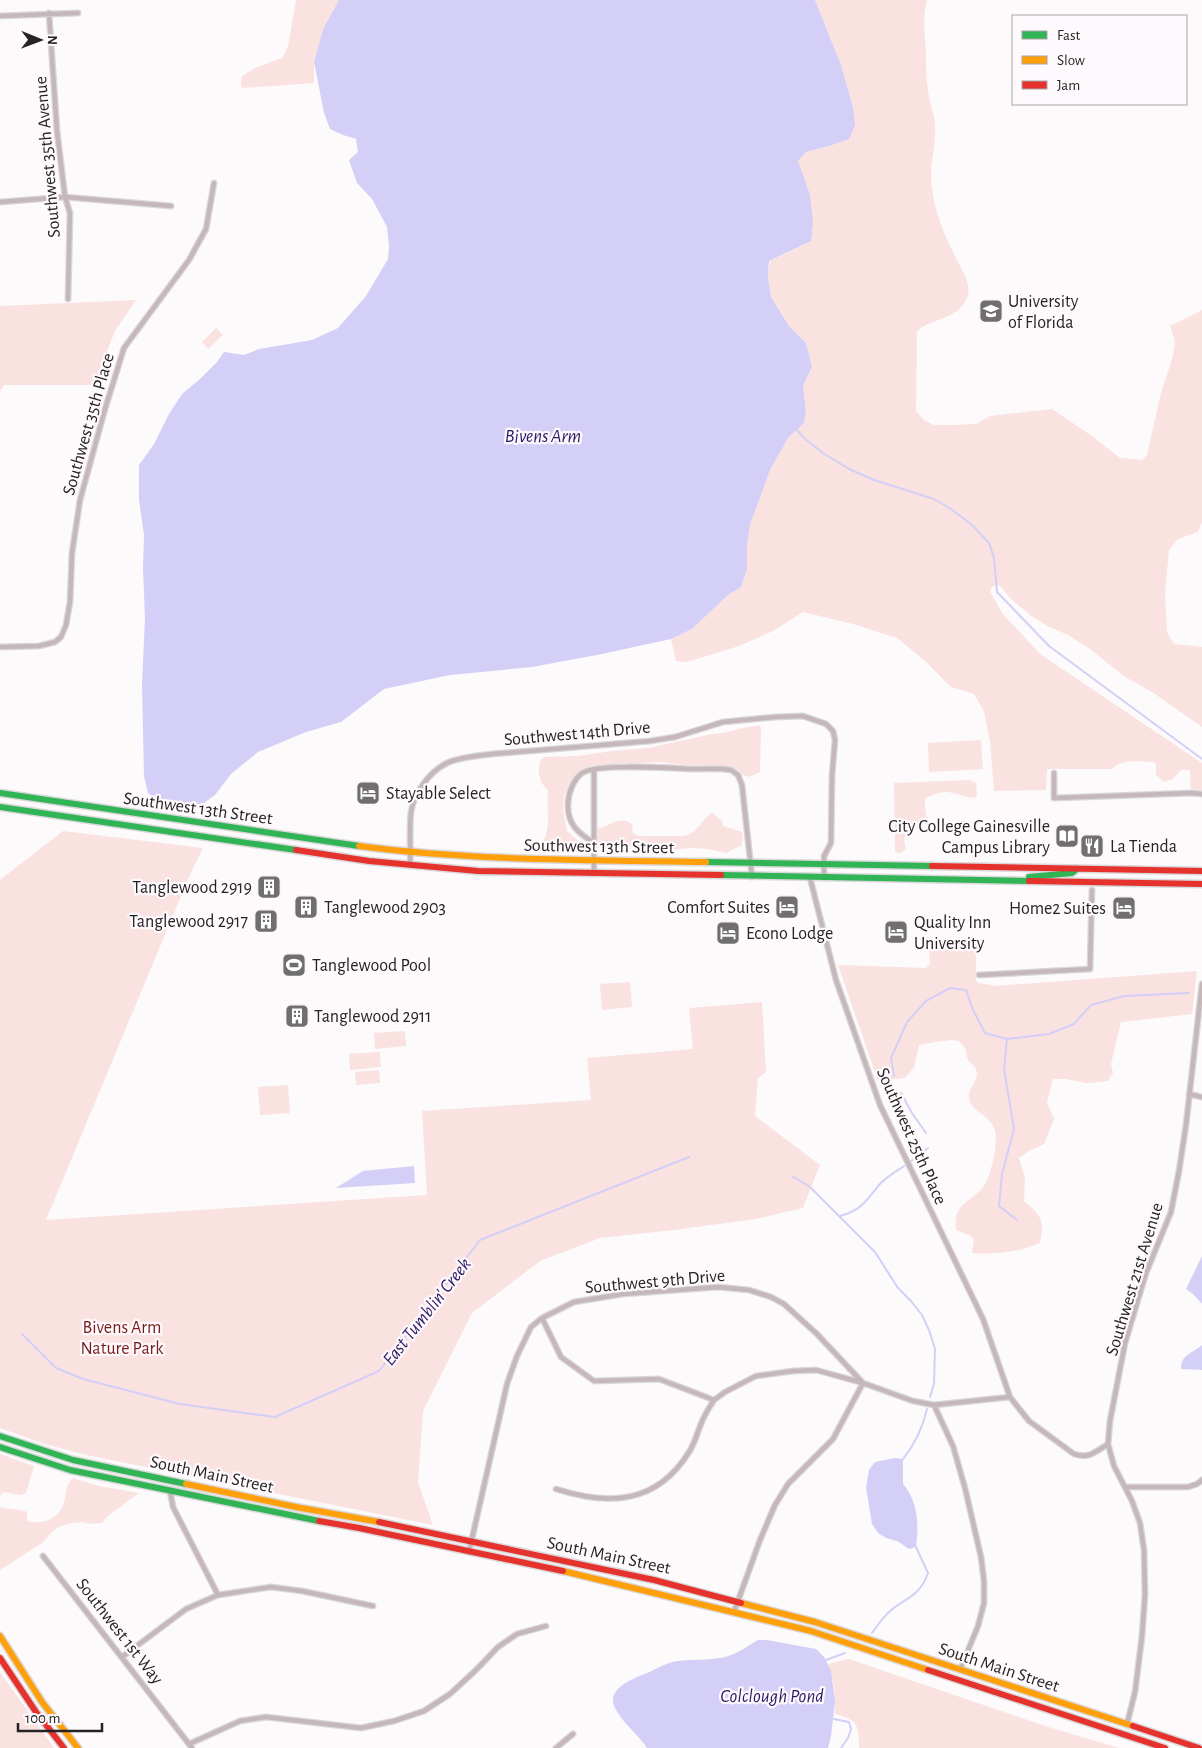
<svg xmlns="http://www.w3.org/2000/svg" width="1202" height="1748" viewBox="0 0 1202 1748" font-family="'Alegreya Sans',sans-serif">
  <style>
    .green { fill: #fae2e1 }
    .water { fill: #d4cff6 }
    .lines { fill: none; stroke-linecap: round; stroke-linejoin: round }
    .stream { stroke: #d4cff6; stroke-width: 2 }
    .street-casing { stroke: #dad8da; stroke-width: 7 }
    .fast-casing { stroke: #dad8da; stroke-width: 9 }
    .slow-casing { stroke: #dad8da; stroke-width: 9 }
    .jam-casing { stroke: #dad8da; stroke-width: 9 }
    .street { stroke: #c6b7bb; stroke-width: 4.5 }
    .fast { stroke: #30b455; stroke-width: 6 }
    .slow { stroke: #ff9f0a; stroke-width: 6 }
    .jam { stroke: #e5322d; stroke-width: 6 }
    .labels { text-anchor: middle; stroke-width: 4.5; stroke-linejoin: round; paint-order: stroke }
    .street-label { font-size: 18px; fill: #262325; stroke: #fef9fc }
    .poi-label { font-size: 18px; fill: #262325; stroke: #fef9fc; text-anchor: start }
    .park-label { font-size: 18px; fill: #771d1b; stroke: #fef9fc }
    .water-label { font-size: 19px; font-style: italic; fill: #2d1965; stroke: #fef9fc }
  </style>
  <rect width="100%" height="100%" fill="#fdfafc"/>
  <path class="green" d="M296,0h43l-16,29 -9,33v21l-72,5 -1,-4 1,-8 13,-8 27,-10 6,-11z
    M815,0h112c-5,22 -2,31 -1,53 0,12 0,24 2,37 1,11 6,23 7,34 1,17 -3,32 -4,49 0,17 4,35 10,52 4,10 9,21 14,31 6,14 20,30 10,46 -10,17 -34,17 -48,29l-1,80 8,9 10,5h21l21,-1 14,-8 62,-7 40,27 28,22 22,2 5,-5 14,-62 12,-37 2,-16 -5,-14 32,-16v212l-4,10 -20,7 -9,11 -4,43 2,39 7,12 28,3v80l-50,-35 -27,-15 -35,-28 -22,-14 -19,-8 -16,-10 -20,-16 -14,-16 -6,1 -3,5 12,22 38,41 162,109v28l-11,-2 -1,-19h-9l-8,9 -9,3 -8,-7v-11l-2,-2c-13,0 -33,-4 -42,7h-65l-1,21 -52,1 -4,-50 -6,-30 -10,-17 -23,-7 -26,-26 -28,-23 -44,-14 -50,-12 -30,19 -34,15 -52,16 -11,-1 -5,-22 21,-10 36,-34 13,-8 6,-18v-23l3,-21 20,-55 18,-32 16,-15 2,-12 -3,-25 9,-19 -6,-24 -17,-17 -18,-29 -3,-20 2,-16 41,-20 -9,-65 -4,-15 8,-9 23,-6 24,-39 -12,-42z
    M136,300l-21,31 -21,54h-90l-4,7v-86z
    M216,328l7,7 -15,14 -6,-7z
    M754,726h6l1,3 -1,43 -11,5 -6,-2 -5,-5 -8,-4 -45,-1 -26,-3 -65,3 -13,4 -12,15 -5,12 -1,14 4,21 15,13 -2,1 -27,2 -11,-4c10,-15 4,-35 6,-52 -2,-4 -6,-6 -7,-10 -3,-8 -4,-19 3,-24l34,-1 34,-5 36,-3 64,-14c12,0 28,-6 42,-8z
    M981,740l2,29 -54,3 -1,-29z
    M970,780l6,3 1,13 -3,2c-21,-3 -25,-12 -48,0 -3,9 1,14 0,21 -3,12 -28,7 -20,30l-5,4 -6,-1 -1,-69z
    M712,813l10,8 1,5 19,6 1,7 -2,7 -10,4 -4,3c-11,-2 -23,-5 -35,-5 -18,1 -28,5 -46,-2l-3,3c-8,0 -14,-4 -21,-4 -8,-1 -16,2 -25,0l1,-16c11,-3 24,-15 35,-4l-1,5 2,4 5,2h45c13,-2 17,-16 28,-23z
    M63,831l140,17 -14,29 -143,343 381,-25 -5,-84 169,-11 -4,-42 106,-9 -4,-41 73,-6 4,70 -8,6 -3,38 65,49 -17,43 -47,11 -82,11 -74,8 -60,23 -68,52 -49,98 -5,71 15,43 -347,-70 -41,-11 -45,-16v-548z
    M928,937l35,5 13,-1v40l3,2 17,3 201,-15 -5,43 -71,8 -10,42 2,9 -5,8 -21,2 -21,-4h-13l-6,23 7,17 -10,25 -15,7 -10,7 6,20 -1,23c17,14 21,19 16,42 -21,9 -44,12 -68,10l2,-14 -5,-4 -13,-5c-3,-27 14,-27 27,-43 8,-10 15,-43 12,-56 -3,-15 -24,-20 -26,-32 -2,-8 4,-12 6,-18 6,-12 -3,-15 -8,-23 -1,-2 0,-5 -1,-8 -1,-3 -5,-6 -7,-9l-7,-1 -17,2 -16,3 -5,23 -10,10 -26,3 -40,-116 88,3 4,-4z
    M630,982l2,25 -30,3 -2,-26z
    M405,1031l1,15 -31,3 -1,-16z
    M380,1052l1,15 -31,3 -1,-16z
    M379,1070l1,13 -24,2 -1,-13z
    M288,1085l2,28 -30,2 -2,-28z
    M0,1454l34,12 -8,27 -6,2 -17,-3 -3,4z
    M73,1478l26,8 40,7 -31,23 -6,7 -11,1 -8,-2 -12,1 -10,3 -8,5 -11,12 -42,27v-63c9,3 18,1 27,5v9c13,4 28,-1 35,-13 5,-9 2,-23 11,-30z
    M849,1659l196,67 74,22h-260c0,-23 -1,-28 -24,-34 0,-16 -1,-35 -7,-50z
    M0,1672l54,76h-54z"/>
  <path class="water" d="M339,0h476l26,65 12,42 2,18 -6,14 -20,7 -23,6 -8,9 12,34 3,28 -2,18 -42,20 -1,16 3,20 18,29 17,17 6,24 -9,19 3,25 -2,12 -16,15 -18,32 -20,55 -3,21v23l-6,18 -13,8 -36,34 -21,10 -74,16 -65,12 -82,8 -66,14 -43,33 -35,10 -48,20 -27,22 -16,21 -11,8 -16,3 -15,-1 -18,-6 -7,-6 -4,-17 -2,-91 3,-67 -2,-50 1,-33 -5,-35v-35l15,-21 15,-30 13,-20 18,-15 17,-17 7,-10 20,3 15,-6 53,-9 26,-12 28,-32 22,-37 1,-13 -2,-19 -15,-28 -15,-16 -8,-23 9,-8 -2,-13 -13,-4 -13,-6 -6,-16 -10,-51 9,-33z
    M414,1166l1,17 -79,5 27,-17z
    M1202,1256v48l-9,-10 -7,-5z
    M1202,1345v25l-21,-1c0,-15 11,-15 21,-24z
    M895,1458l8,1v25c15,17 16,41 13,63l-7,2 -12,-8 -11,-3 -8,-5 -6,-9 -6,-37 3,-17 6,-8z
    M758,1640h9l49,9 8,8 7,14 4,31 -4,34 -3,12h-181c-9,-14 -26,-26 -33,-42 -6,-17 16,-26 28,-31 12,-4 22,-12 35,-14 17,-2 39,0 54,-6 9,-3 18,-10 27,-15z"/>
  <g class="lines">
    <path class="stream" d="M797,430l8,9 18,14 26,16 25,11 60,19 17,10 21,16 17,18 5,15 3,34 52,54 153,113
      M1007,1039l-3,30 10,60 -12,45 -3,32 18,14
      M894,1076l-3,-18 16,-36 19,-21 24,-13 16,2 7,20 12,23 22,6 42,-5 25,-10 17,-19 33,-9 65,-3
      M901,1093l11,20 14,20
      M911,1161l17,-13
      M792,1176l18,11 65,65 23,36 13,13 11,14 7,15 6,19 -1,35 -4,13
      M840,1216c22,-6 26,-15 39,-31 7,-8 16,-13 25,-19
      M22,1334l34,34 27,11 97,25 95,13 104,-46 101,-131 209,-83
      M903,1459c11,-14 20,-32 24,-50
      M872,1633c5,-7 11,-16 18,-22 17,-14 30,-15 38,-38l-12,-26
      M826,1660l19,-7
      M834,1719l15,3 2,7 -3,9 -7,10"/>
    <g class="street-casing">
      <path id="street" d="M49,13l8,118 8,66 5,16 -2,86
        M0,16l78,-3
        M0,202l65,-5 106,9
        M0,647l39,-1 16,-4 6,-5 5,-12 4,-23 2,-49 8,-53 25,-91 19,-61 65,-88 17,-31 8,-46
        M1054,773v25l138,-5 10,1
        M594,843c-16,-10 -27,-19 -26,-39 0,-10 5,-24 14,-31 14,-10 90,-5 111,-4 12,0 26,-1 38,1l7,5 4,10 10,92
        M410,866c1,-18 -1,-36 1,-54 3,-19 18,-40 36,-49 13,-6 30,-7 45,-9l158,-13 25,-4 48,-15 52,-5 28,-1 23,8 7,7 2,9 -3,36 -1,67 -7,13v22
        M594,874v-105
        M810,878l26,102 44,125 103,214 27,78 19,24 45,33c15,5 21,-2 34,-10
        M979,975l111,-6 2,-79
        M1189,1094l13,3
        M542,1318l19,39 33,24 65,-2 55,21 11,-8 31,-16 37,-5 23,-1 47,13 50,18 21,4 76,-8
        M934,1405l19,41 12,42 16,69 3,24v22l-6,23 -18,44
        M1125,1487h63l9,-3 5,-4
        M556,1489c53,17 101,15 133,-37 6,-9 8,-19 12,-28 3,-9 8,-16 13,-24
        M170,1491l3,16 45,88
        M469,1552l38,-168 10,-28 14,-29 11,-9 32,-16 49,-8 95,-7 31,3 22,7 13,7 33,30 46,49 -30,56 -45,45 -13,21 -15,35 -26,72
        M43,1556l149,192
        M122,1657l64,-48 32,-14 53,-8 31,4 71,15
        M1127,1724l8,-32 7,-56 3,-41 -1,-45 -4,-27 -8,-22 -18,-35 -6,-22 2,-23 15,-78 21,-70 25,-61 8,-41 7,-46 16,-141
        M189,1744l51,-23 26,-4 95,11 33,-7 30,-10 26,-17 26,-24 22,-23 19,-13 29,-8
        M556,1748l17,-14"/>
    </g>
    <g class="fast-casing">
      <path id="fast" d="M0,793l359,53
        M0,807l296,43
        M706,862l226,4
        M721,875l308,6
        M1029,877l43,-4 5,-4
        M0,1436l73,24 113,24
        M0,1447l70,23 249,51"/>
    </g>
    <g class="slow-casing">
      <path id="slow" d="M359,846c115,15 231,14 347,16
        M186,1484l110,23 83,15
        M563,1571l248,60 117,39
        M741,1603l74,19 318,104
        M0,1636l42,66 36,46"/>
    </g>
    <g class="jam-casing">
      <path id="jam" d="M296,850l73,11 109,10 243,4
        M932,866l270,5
        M1029,881l173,3
        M319,1521l40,7 204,43
        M379,1522l275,58 87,23
        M0,1658l36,54 28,36
        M928,1670l237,78
        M1133,1726l66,22"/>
    </g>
    <use href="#street" class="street"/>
    <use href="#fast" class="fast"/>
    <use href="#slow" class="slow"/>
    <use href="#jam" class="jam"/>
  </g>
  <defs>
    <g id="university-square" transform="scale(1.25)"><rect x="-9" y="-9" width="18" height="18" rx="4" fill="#716e70" stroke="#fef9fc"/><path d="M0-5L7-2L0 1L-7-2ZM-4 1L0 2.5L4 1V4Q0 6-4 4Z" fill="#fff"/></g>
    <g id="hotel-square" transform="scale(1.25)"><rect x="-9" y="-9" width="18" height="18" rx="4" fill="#716e70" stroke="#fef9fc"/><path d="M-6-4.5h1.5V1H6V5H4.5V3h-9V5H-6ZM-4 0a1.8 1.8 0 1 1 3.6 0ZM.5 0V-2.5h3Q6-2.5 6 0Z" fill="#fff"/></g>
    <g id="library-square" transform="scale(1.25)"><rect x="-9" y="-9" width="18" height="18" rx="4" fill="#716e70" stroke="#fef9fc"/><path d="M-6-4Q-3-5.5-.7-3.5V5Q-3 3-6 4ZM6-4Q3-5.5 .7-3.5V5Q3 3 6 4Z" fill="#fff"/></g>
    <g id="restaurant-square" transform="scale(1.25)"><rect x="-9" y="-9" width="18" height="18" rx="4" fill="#716e70" stroke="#fef9fc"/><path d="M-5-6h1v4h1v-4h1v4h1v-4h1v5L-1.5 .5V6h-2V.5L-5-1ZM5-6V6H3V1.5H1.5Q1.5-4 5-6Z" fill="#fff"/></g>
    <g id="building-square" transform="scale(1.25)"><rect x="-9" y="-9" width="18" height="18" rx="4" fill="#716e70" stroke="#fef9fc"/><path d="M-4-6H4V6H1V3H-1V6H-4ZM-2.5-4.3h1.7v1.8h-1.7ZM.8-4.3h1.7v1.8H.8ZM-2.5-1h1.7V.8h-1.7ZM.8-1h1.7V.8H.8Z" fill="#fff"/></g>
    <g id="stadium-square" transform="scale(1.25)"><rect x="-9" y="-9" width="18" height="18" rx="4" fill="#716e70" stroke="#fef9fc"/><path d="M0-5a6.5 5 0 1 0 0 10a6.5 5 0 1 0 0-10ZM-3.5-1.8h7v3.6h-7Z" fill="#fff"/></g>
  </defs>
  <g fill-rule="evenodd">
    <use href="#university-square" x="991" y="311"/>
    <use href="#hotel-square" x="368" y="793"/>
    <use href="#library-square" x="1067" y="836"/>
    <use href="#restaurant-square" x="1092" y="846"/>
    <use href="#building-square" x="269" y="887"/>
    <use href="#building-square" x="306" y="907"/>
    <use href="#hotel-square" x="787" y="907"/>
    <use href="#hotel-square" x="1124" y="908"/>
    <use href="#building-square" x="266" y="921"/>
    <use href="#hotel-square" x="896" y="932"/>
    <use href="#hotel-square" x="728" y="933"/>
    <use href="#stadium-square" x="294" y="965"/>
    <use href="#building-square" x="297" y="1016"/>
  </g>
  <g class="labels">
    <g class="street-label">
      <text transform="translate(47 157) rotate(-95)" y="6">Southwest 35th Avenue</text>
      <text transform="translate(88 424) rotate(-74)" y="6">Southwest 35th Place</text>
      <text transform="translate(577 733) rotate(-5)" y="6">Southwest 14th Drive</text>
      <text transform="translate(198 808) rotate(8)" y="6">Southwest 13th Street</text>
      <text transform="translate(599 846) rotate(1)" y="6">Southwest 13th Street</text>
      <text transform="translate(912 1136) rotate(66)" y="6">Southwest 25th Place</text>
      <text transform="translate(1134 1279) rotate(-73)" y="6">Southwest 21st Avenue</text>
      <text transform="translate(655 1281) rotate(-5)" y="6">Southwest 9th Drive</text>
      <text transform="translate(212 1474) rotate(12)" y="6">South Main Street</text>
      <text transform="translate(609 1555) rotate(12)" y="6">South Main Street</text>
      <text transform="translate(120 1631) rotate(52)" y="6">Southwest 1st Way</text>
      <text transform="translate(999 1667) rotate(18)" y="6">South Main Street</text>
    </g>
    <g class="poi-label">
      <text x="1008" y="307">University<tspan x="1008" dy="21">of Florida</tspan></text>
      <text x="386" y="799">Stayable Select</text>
      <text x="1050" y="832" text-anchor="end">City College Gainesville<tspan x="1050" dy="21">Campus Library</tspan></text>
      <text x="1110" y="852">La Tienda</text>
      <text x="252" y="893" text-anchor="end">Tanglewood 2919</text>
      <text x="324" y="913">Tanglewood 2903</text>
      <text x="770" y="913" text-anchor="end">Comfort Suites</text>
      <text x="1106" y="914" text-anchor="end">Home2 Suites</text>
      <text x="248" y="927" text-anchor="end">Tanglewood 2917</text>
      <text x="914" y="928">Quality Inn<tspan x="914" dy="21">University</tspan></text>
      <text x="746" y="939">Econo Lodge</text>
      <text x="312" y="971">Tanglewood Pool</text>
      <text x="314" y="1022">Tanglewood 2911</text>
    </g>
    <g class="park-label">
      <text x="122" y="1333">Bivens Arm<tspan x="122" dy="21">Nature Park</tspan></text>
    </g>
    <g class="water-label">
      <text x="543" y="442">Bivens Arm</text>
      <text transform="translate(426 1311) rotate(-52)" y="7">East Tumblin' Creek</text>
      <text x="772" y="1702">Colclough Pond</text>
    </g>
  </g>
  <rect x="1012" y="15" width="175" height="90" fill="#fef9fc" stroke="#a8a3a6"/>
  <rect x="1022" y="31" width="25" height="8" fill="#30b455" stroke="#a8a3a6"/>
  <text x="1057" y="40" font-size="15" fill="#262325">Fast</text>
  <rect x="1022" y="56" width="25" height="8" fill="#ff9f0a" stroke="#a8a3a6"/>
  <text x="1057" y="65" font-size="15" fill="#262325">Slow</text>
  <rect x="1022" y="81" width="25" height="8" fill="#e5322d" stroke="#a8a3a6"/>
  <text x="1057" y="90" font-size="15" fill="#262325">Jam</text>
  <g transform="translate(40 40) rotate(91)" stroke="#fef9fc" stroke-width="4" paint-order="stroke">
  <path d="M0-4L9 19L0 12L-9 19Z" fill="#262325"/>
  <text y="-8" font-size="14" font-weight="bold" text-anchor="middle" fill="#262325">N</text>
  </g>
  <path d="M18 1723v8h84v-8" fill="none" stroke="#262325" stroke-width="2.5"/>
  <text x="25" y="1723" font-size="15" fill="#262325" stroke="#fef9fc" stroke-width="4" paint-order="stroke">100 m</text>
</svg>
